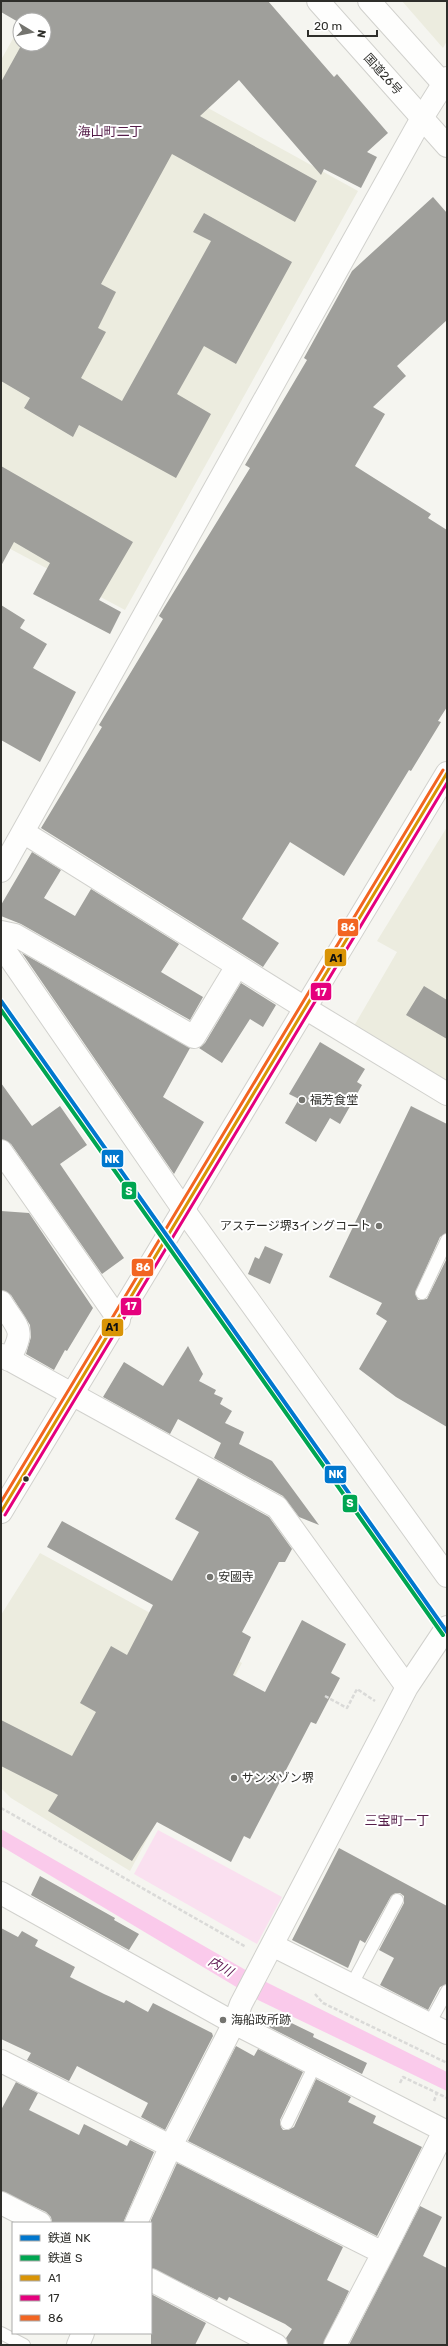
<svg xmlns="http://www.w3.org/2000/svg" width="448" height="2346" viewBox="0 0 448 2346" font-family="Rubik,'Noto Sans JP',sans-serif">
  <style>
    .built { fill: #ececdf }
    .green { fill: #fae0f0 }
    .water { fill: #facaeb }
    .building { fill: #9f9f9b }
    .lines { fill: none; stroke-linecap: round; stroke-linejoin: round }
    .service-casing { stroke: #d1d1cd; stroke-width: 14 }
    .minor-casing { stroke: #d1d1cd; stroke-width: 24 }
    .secondary-casing { stroke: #d1d1cd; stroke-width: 24 }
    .trunk-casing { stroke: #d1d1cd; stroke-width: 24 }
    .path { stroke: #dadad8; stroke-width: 2.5; stroke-dasharray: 4 2; stroke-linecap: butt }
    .service { stroke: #fefefd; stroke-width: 12 }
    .minor { stroke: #fefefd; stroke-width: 22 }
    .secondary { stroke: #fefefd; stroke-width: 22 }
    .trunk { stroke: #fefefd; stroke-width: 22 }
    .bus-1-casing { stroke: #fff; stroke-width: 6 }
    .bus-2-casing { stroke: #fff; stroke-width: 6 }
    .bus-3-casing { stroke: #fff; stroke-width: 6 }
    .bus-1 { stroke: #d99406; stroke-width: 3 }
    .bus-2 { stroke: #e5007d; stroke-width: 3 }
    .bus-3 { stroke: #f26522; stroke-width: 3 }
    .rail-1-casing { stroke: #fff; stroke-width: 7 }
    .rail-2-casing { stroke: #fff; stroke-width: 7 }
    .rail-1 { stroke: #0077ce; stroke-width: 4 }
    .rail-2 { stroke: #00a651; stroke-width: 4 }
    .poi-dot { fill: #74746f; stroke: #fff; stroke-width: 1.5 }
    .bus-dot { fill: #2e2e2a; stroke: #fff; stroke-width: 1.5 }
    .labels { text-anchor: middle; stroke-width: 4; stroke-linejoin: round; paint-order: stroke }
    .street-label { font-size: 12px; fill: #2e2e2a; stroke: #fff }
    .poi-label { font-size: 12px; fill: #2e2e2a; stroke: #fff; text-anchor: start }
    .neighbourhood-label { font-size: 13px; fill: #551e49; stroke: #fff }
    .water-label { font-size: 13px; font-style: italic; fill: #5e1550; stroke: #fff }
    .line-badge { stroke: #fff; stroke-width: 1.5 }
    .badge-label { font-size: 11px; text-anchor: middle; font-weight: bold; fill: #fff }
    .pale-badge-label { font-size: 11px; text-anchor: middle; font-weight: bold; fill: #111 }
  </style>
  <rect width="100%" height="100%" fill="#f5f5f0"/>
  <path class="built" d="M35,1l21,23 302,167 -233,419 -124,-66v-484l19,-34v18h24v-24z
    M402,1h45v40l-4,7z
    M447,827v255l-93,-56 43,-74 -20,-11z
    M40,1553l202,110 -112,208 -119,-73 -10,-10v-173z"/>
  <path class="green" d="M158,1830l124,67 -25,47 -123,-70z"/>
  <path class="water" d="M1,1829l267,154 179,89v19l-189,-91 -257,-154z"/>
  <path class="building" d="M1,1h267l66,76 3,-3 51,59 -21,19 10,5 -16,31 -37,-19 -3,6 -82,-95 -39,36 117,65 -22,41 -123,-68 -71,130 15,8 -18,36 8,4 -25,46 41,23 89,-160 -18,-9 11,-19 88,49 -56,102 -32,-18 -27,48 34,20 -35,64 -97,-53 -6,12 -49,-29 6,-10 -29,-17v-299l21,-38h22v-24h-24v3l-19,-11z
    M433,197l14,16v107l-50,46 9,10 -33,31 12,7 -30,52 76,48 -3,4 19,12v177l-9,14 3,1 -30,49 -2,-1 -65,106 -54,-34 -48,77 37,24 -16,24 -222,-139 61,-101 -3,-2 64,-106 -4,-3 91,-148 -5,-3 62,-105 -3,-2 48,-87z
    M1,466l132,76 -34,58 22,12 -11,22 -77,-40 17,-31 -36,-21 -13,24z
    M1,605l24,15 -5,8 27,16 -14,24 43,24 -36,70 -39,-22z
    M32,852l29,18 -17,28 31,18 16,-27 88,55 -18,28 42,25 -13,23 -169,-96 -20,-8v-11z
    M22,953l168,95 -27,49 41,25 -30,52z
    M241,983l35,22 -13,22 -13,-8 -28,44 -23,-15 6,-5z
    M424,986l23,14v39l-41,-24z
    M320,1042l45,27 -8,13 5,3 -22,39 -10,-6 -14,24 -31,-19 14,-24 -10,-5z
    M1,1083l31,43 28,-20 27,39 -27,19 64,94 -22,16 -91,-130 -10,-5z
    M411,1106l36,18v109l-7,4 -25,56 3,7 9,-1 20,-41v169l-51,-30 -37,-28 28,-48 -11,-7 6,-11 -53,-26z
    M1,1211l28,2 64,95 -26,43 -2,-1 -11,20 -28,-16 5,-17 -1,-12 -19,-30 -10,-5z
    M265,1246l18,8 -13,30 -22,-10 7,-17 4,2z
    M188,1346l15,28 -4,7 17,9 -2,4 9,4 -3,6 12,7 -7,12 19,9 -5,12 33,17 47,64 -20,-8 -16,-21 -69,-38 7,-15 -43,-24 -8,15 -67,-37 21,-35 39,24z
    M198,1478l71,39 23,32 -7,13h-6l-37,70 9,5 -18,38 32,17 37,-72 44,24 -15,29 9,5 -24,46 -5,-2 -61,117 -6,-3 -13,26 -74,-40 -25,39 -84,-50 10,-16 -57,-29v-46l71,36 24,-44 -16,-9 31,-57 16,9 25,-48 1,-2 -106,-58 15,-26 110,60 27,-49 -24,-13z
    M339,1848l108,58v78l-7,3 -12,23 -48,-25 14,-27 -15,-8 25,-47v-7l-4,-3h-4l-5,3 -26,47 -5,-3 -12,28 -56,-28z
    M40,1876l75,42 -1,2 25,14 -10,16 -98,-55z
    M1,1928l17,9 4,-6 16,9 -3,6 40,21 -5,10 34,17 20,9 2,-3 22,12 5,-9 59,30 1,3 -48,94 -24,-13 7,-14 -71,-37 -8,15 -42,-21 4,-7 -30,-14z
    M275,2015l39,19 -1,3 54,26 -5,11 -93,-47z
    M236,2046l18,10 4,-7 45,23 -23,48 1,7 2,3h5l6,-3 22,-48 35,18 -3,5 28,14 -3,7 49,24 -45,89 -189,-95z
    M16,2082l22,11 -9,17 50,25 5,-11 43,22 3,-6 24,12 -31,71h-71l-1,-6 -5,-5 -45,-21v-81z
    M177,2163l166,84 -16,33 22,11 -26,54h-35l-2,-7 6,-9 -7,-5 -56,-27 -2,4 -8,-4 -2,3 -66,-32v-48z
    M420,2206l22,11 -19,39 24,12v77h-98z
    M151,2294l55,29 -11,22h-44z"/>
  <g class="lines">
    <g class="service-casing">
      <path id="service" d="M422,1293l25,-53
        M351,1986l46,-86
        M429,2024l18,-33
        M287,2123l28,-58
        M1,2333l23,12"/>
    </g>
    <g class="minor-casing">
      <path id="minor" d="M23,832l282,176 142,86
        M1,871l421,-753 25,-40
        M1,932l14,3 179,102 43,-71
        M1,945l182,264 264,367
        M1,1151l118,169
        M1,1302c18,29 25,26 8,58
        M1,1355l276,152 130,180
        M1,1893l233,130 213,109
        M272,1945l175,88
        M1,2061l382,192 -48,92
        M1,2203l39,20
        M136,2223l34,-75 64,-125 7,-19 166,-317 40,-60
        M383,2253l61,-122
        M151,2280l125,65
        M78,2345l5,-12"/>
    </g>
    <g class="secondary-casing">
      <path id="secondary" d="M1,1512l446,-739"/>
    </g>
    <g class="trunk-casing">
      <path id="trunk" d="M318,1l129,145
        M369,1l78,87"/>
    </g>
    <path class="path" d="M325,1696l22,12 10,-19 18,12
      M1,1808l245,139
      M315,1994l8,9 124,60
      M400,2083l3,-6 34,16
      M434,2101l3,-8 10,5"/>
    <use href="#service" class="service"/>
    <use href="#minor" class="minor"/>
    <use href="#secondary" class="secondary"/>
    <use href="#trunk" class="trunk"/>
    <g class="bus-1-casing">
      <path id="bus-1" d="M1,1512l446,-739"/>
    </g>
    <g class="bus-2-casing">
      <path id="bus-2" d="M5,1515l442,-732"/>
    </g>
    <g class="bus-3-casing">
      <path id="bus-3" d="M1,1502l442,-732"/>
    </g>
    <use href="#bus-1" class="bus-1"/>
    <use href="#bus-2" class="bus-2"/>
    <use href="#bus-3" class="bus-3"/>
    <g class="rail-1-casing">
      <path id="rail-1" d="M1,1001l446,631"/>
    </g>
    <g class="rail-2-casing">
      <path id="rail-2" d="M1,1010l442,625"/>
    </g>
    <use href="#rail-1" class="rail-1"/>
    <use href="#rail-2" class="rail-2"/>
  </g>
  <g class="poi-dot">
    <circle cx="302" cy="1100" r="4"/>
    <circle cx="379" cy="1226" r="4"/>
    <circle cx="210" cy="1577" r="4"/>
    <circle cx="234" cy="1778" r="4"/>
    <circle cx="223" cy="2020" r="4"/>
  </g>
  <circle class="bus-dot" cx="26" cy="1479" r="3.5"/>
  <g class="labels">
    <g class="street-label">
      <text transform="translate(383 74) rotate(48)" y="4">国道26号</text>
    </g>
    <g class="poi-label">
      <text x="310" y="1104">福芳食堂</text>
      <text x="371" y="1230" text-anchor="end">アステージ堺3イングコート</text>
      <text x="218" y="1581">安國寺</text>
      <text x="242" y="1782">サンメゾン堺</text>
      <text x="231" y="2024">海船政所跡</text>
    </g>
    <g class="neighbourhood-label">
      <text x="110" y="136">海山町二丁</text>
      <text x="397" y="1825">三宝町一丁</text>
    </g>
    <g class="water-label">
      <text transform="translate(221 1966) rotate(30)" y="5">内川</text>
    </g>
  </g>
  <g class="line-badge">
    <rect x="337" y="918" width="22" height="19" rx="4" fill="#f26522"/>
    <rect x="324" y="948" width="23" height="19" rx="4" fill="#d99406"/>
    <rect x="310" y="982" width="22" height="19" rx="4" fill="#e5007d"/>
    <rect x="101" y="1149" width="23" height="19" rx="4" fill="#0077ce"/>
    <rect x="121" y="1181" width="16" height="19" rx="4" fill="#00a651"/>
    <rect x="131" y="1258" width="23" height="19" rx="4" fill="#f26522"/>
    <rect x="120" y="1297" width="22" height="19" rx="4" fill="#e5007d"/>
    <rect x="101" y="1318" width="23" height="19" rx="4" fill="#d99406"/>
    <rect x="324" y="1465" width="23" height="19" rx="4" fill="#0077ce"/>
    <rect x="342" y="1494" width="16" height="19" rx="4" fill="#00a651"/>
  </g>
  <g class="badge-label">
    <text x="348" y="931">86</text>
    <text x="321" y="996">17</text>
    <text x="112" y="1163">NK</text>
    <text x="129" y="1195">S</text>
    <text x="143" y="1271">86</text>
    <text x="131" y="1310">17</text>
    <text x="336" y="1478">NK</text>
    <text x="350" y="1507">S</text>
  </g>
  <g class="pale-badge-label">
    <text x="336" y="962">A1</text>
    <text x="112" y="1331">A1</text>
  </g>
  <rect width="448" height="2346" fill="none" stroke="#2e2e2a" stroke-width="4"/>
  <rect x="12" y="2222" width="140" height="112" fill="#ffffff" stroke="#ababaa"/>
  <rect x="20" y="2235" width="20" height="6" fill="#0077ce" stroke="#ababaa"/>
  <text x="48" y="2242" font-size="12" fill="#2e2e2a">鉄道 NK</text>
  <rect x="20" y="2255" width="20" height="6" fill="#00a651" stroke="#ababaa"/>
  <text x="48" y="2262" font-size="12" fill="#2e2e2a">鉄道 S</text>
  <rect x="20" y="2275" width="20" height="6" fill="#d99406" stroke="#ababaa"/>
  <text x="48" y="2282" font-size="12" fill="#2e2e2a">A1</text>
  <rect x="20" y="2295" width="20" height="6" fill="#e5007d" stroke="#ababaa"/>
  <text x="48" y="2302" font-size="12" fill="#2e2e2a">17</text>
  <rect x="20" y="2315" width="20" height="6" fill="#f26522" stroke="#ababaa"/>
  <text x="48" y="2322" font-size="12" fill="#2e2e2a">86</text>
  <g transform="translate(32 32) rotate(100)"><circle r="19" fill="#ffffff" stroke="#ababaa"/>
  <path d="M0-3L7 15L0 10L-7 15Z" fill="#74746f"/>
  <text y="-6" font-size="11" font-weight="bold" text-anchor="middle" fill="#2e2e2a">N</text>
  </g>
  <path d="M308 30v6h69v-6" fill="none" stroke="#2e2e2a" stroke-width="2"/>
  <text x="314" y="30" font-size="12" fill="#2e2e2a" stroke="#ffffff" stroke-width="3" paint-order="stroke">20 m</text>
</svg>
